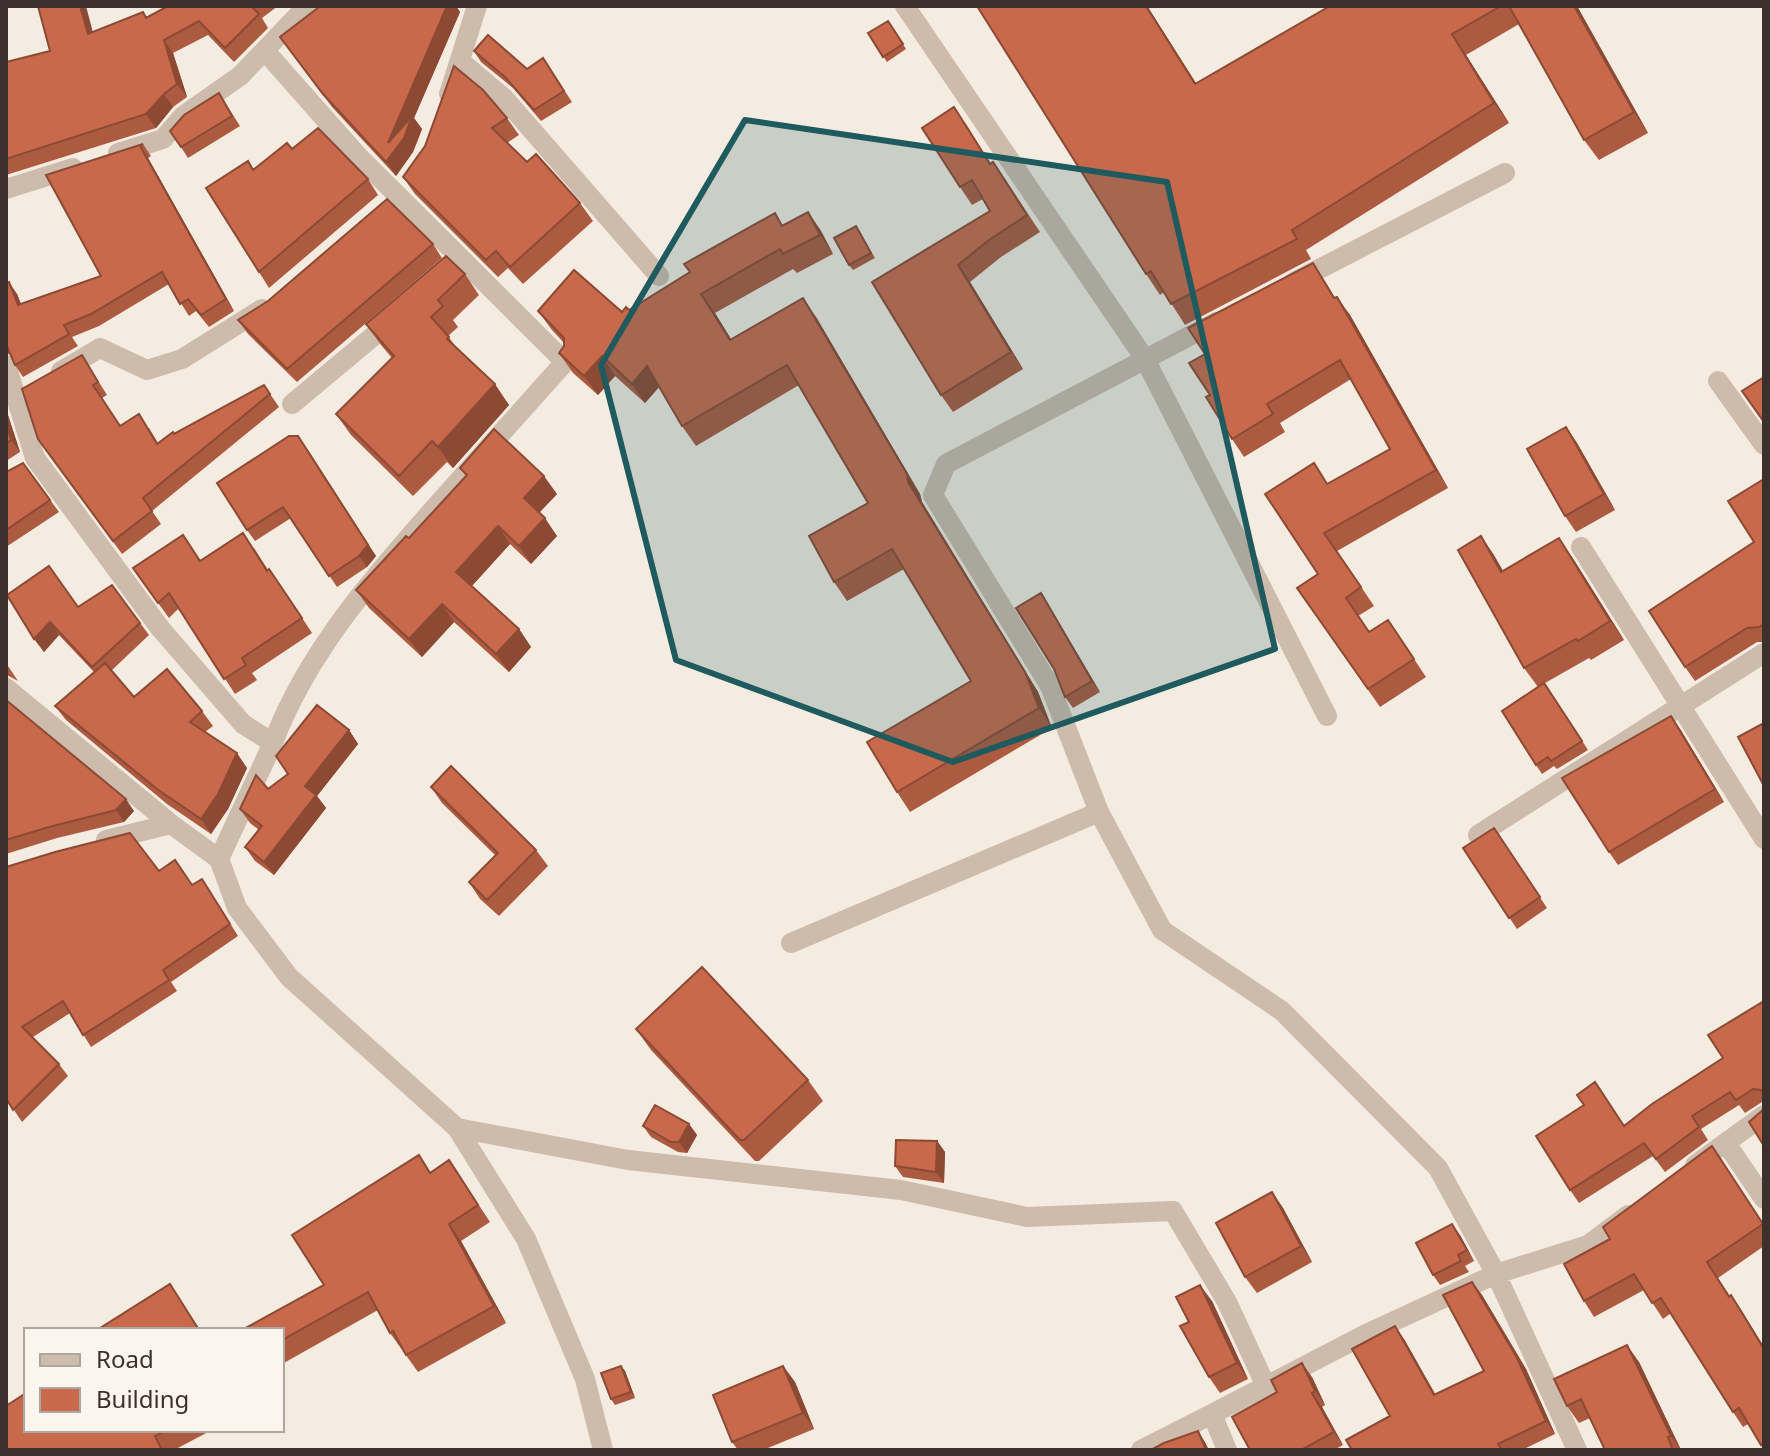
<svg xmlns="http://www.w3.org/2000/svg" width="1770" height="1456" viewBox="0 0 1770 1456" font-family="'Noto Sans',sans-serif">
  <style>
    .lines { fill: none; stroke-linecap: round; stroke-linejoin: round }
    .minor { stroke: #cdbbac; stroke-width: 20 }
    .wall { fill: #ac5a40 }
    .shaded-wall { fill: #8c4a34 }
    .building { fill: #c8694b; stroke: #8c4a34; stroke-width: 2 }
    .marked { fill: #1f5a5e; fill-opacity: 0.2; stroke: #1f5a5e; stroke-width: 6; stroke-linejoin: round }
  </style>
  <rect width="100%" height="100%" fill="#f4ebe1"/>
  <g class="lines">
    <path class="minor" d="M905,6l240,353 182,357
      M265,51l92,104 208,207c-42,47 -84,94 -126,141 -64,72 -132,149 -166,240
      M460,61l44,37 155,178
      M449,94l28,-88
      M118,153l45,-14 20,-23 57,-40 67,-70
      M6,189l67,-21
      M1294,282l211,-109
      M1216,322l-270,142 -13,31 117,191 49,126 63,118 120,81 156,157 58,106 81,176
      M6,365l29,93 125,170 83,96 30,19 -54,116 18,49 52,69 168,151 69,111 59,140 18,71
      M61,371l39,-23 47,22 35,-11 80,-50
      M1718,381l46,64
      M292,404l103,-86
      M1581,547l183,292
      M6,688l165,136
      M1478,835l286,-182
      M106,840l65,-16 48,35
      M791,943l308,-131
      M457,1128l171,32 273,30 126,27 146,-6 54,91 39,84 98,-51 132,-61 92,-29 40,-30
      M1726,1143l38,56
      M1695,1165l69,-50
      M1141,1450l71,-36
      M1227,1450l-15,-36 54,-28"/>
  </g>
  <path class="wall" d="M168,6h110l-16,12 6,10 -34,34 -26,-27 -35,18 14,44 -14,10 -17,21 -150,47v-113l44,-11 93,-39 4,5z
    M317,6h139l4,6 -46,106 8,11 -9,23 -17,24 -64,-69 -52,-70 38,-29z
    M1147,6l49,77 134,-77h247l71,127 -49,27 -15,-20 -65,-116 -53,31 43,68 -203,127 5,9 -126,66 -21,-33 -4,3 -14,-21z
    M888,21l18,28 -19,13 -19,-29z
    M474,51l53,18 16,-11 29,44 -31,19 -28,-33 -32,-26z
    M226,104l14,22 -52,32 -7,-11z
    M507,118l12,17 -12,8 20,19 53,41 13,18 -70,63 -15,-16 -10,9 -83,-83 -12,-17z
    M966,124l24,39 15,16 35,53 -39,25 -31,25 53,87 -70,43 -12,-17 -69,-113 118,-71 -7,-12 -11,6 -12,-18z
    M143,144l8,12 -3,2 86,153 -25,16 -13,-16 -7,5 -20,-32 -70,42 -27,11 6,9 -55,31 -8,-12 -4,-10 -5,-2v-70l11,11 4,10 80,-28 -55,-101z
    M292,149l76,30 10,16 -109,93 -10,-16z
    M808,212l13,19 12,23 -36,19 -4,-4 -78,44 16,27 85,-23 104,177 2,8 116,190 14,36 -142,84 -13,-20 74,-111 -67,-112 -57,32 -13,-19 34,-79 -69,-118 -103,61 -14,-20 -23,-39 -14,16 -30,-27 -17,19 -25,-22 -14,-20 5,-7v-3l-12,-13 -14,-19 84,1 7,-2z
    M856,226l19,32 -22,12 -4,-5z
    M433,244l9,14 -145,124 -49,-48 -10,-14 30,-19z
    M465,274l14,21 -26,25 5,7 -10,9 10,14 51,55 -56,63 -6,-6 -34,34 -62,-61 -15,-21 56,-56 -11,-13 -15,-21z
    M1325,281l10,17 15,17 98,173 -111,63 37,55 -16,10 11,16 19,-12 38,57 -46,30 -83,-119 21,-14 10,-90 62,-35 -39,-70 -71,44 5,9 -41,25 -12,-18z
    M82,355l25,40 -5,3 18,27 29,3 9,15 106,-58 15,22 -127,104 9,13 -39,30 -84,-115z
    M6,409l14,43 -14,9z
    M1566,427l11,16 38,67 -39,22 -11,-16z
    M289,436l87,120 -9,11 -30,20 -46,-69 -36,23 -8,-11z
    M23,463l36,49 -53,35v-75z
    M460,468l97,26 -18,19 18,23 -26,28 -21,-20 -38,42 47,43 12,18 -22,25 -55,-50 -32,35 -53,-49 -13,-18 53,-52 57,-62z
    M1764,479v163h-7l-62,39 -10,-14 69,-125z
    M1481,536l22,35 69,-14 52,83 -33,20 -2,-2 -44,25 43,67 -31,19 -3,-3 -12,8 -6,-9 2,-78 -14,-19z
    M254,548l14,22 12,14 32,49 -60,40 5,7 -22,14 -56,-86 -10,10 -36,-50 67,-8z
    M112,585l37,50 -38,36 23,26 68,14 11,15 -8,6 42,36 -19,41 -17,25 -44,-30 -101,-84 -11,-14 39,-34 -35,-37 -15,17 -37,-57 71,12z
    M1041,593l59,99 -27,16 -8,-11 -11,-28z
    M6,663l12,18 -11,-6 -1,1z
    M6,700l128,111 -10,11 -67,16 -51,16z
    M1680,729l44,73 -106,63 -9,-13z
    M349,730l9,14 -41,52 9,12 -52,67 -19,-14 -10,-14 14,-17 -9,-7 -10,-14z
    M431,787l105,63 12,16 -49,50 -19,-17 -11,-17 26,-27 -53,-52z
    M1494,828l53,80 -30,21 -54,-81z
    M6,867l153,4 33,14 18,6 28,45 -67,46 6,9 -86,56 -21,-34 -37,24 26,27 9,12 -46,46 -16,-24z
    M1764,1001v102l-2,-1 -17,11 -6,-8 -38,24 7,11 -43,32 -12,-16 -74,47 -9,-13 54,-65 99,-67z
    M636,1029l172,51 15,21 -64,60h-4l-104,-111z
    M689,1124l8,11 -10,18 -9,-1 -27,-15 -8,-11z
    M937,1141l8,11 -1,31 -41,-6 -8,-11z
    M1712,1146l52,79v21l-46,32 12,18 1,-1 11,16 22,36v103l-16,-26 -5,3 -10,-15 -62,-99 -8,6 -19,-29 -50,27 -10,-16 26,-62z
    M449,1160l41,62 -29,19 45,82 -88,49 -28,-39 -12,-23 -96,54v-34l149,-158z
    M1272,1192l11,16 29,54 -55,31 -12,-16z
    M1460,1235l14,26 -9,5 4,6 -29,13 -7,-10z
    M1472,1282l10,13 44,74 29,65 -33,16h-170l38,-34 14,-77 31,55 49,-23z
    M1212,1301l36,78 -28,14 -11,-16 -20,-55z
    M1639,1362l42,88h-76l-15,-32 -11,5 -12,-17z
    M621,1366l4,5 10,27 -20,7 -4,-6z
    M783,1366l12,16 19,47 -51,21h-25l-6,-8z
    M1312,1377l13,28 -3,2 21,38 -9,5h-84z
    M26,1430h186l-38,20h-168z"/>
  <path class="shaded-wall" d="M80,6h6l11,42 -9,-14z
    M447,6h9l4,6 -46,106 8,11 -9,23 -17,24 -10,-14 2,-19z
    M1146,6h1l62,98 -14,-20z
    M1574,6h3l71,127 -14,-21z
    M1452,34l14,21 43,68 -15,-20z
    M164,40l9,13 14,44 -10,-13z
    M164,94l9,13 -17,21 -10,-14z
    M140,146l8,12 86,153 -8,-12z
    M808,212l13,19 12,23 -13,-19z
    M958,265l12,17 53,87 -12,-17z
    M9,282l8,12 9,23 -8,-12z
    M701,294l14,19 29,47 -14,-20z
    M1337,297l13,18 98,173 -12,-18z
    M803,298l13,19 104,177 2,8 116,190 14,36 -13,-20z
    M602,356l13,20 -17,19 -14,-19z
    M647,366l13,20 -15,17 -13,-19z
    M495,384l14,21 -56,63 -15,-21z
    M6,409l14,43 -9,-12 -5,-17z
    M1566,427l11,16 38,67 -11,-16z
    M306,447l70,109 -9,11 -8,-11z
    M544,476l13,18 -21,22 -12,-18z
    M545,518l12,18 -26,28 -12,-18z
    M498,526l12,18 -42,46 -12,-18z
    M1481,536l13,19 20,35 -13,-18z
    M1559,538l13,19 52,83 -14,-19z
    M1041,593l7,11 52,88 -8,-11z
    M442,604l12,18 -32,35 -13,-18z
    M50,622l9,13 -15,17 -10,-13z
    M519,629l12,18 -22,25 -13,-18z
    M1671,716l9,13 44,73 -9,-13z
    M349,730l9,14 -41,52 9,12 -52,67 -10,-13 41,-76z
    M237,753l10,15 -19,41 -17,25 -10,-15z
    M126,799l8,12 -10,11 -8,-12z
    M689,1124l8,11 -10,18 -8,-11z
    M937,1141l8,11 -1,31 -8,-11z
    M1272,1192l11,16 29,54 -11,-16z
    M449,1224l12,17 45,82 -12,-17z
    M1452,1224l8,11 14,26 -7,-11z
    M1472,1282l10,13 44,74 29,65 -9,-13z
    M1200,1285l12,16 36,78 -11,-16z
    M1731,1295l33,52v2z
    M1395,1326l9,13 39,69 -9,-13z
    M1627,1345l12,17 42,88 -10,-14z
    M1302,1363l10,14 13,28 -10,-14z
    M621,1366l4,5 10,27 -4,-6z
    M783,1366l12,16 19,47 -11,-16z
    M1312,1393l10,14 21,38 -9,-13z
    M1198,1431l7,11 4,8h-3z"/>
  <path class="building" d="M38,6h42l8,28 55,-22 3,6 22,-12h83l8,8 -34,34 -26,-27 -35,19 13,44 -13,10 -18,20 -140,45v-97l44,-11z
    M318,6h129l-59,137 24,-27 -8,22 -18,24 -63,-68 -43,-57 39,-30z
    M977,6h169l49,78 135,-78h171l-49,28 42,69 -202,127 5,9 -126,65 -20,-33 -5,3z
    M1509,6h65l60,106 -50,28z
    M888,21l15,23 -20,13 -15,-24z
    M488,35l39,34 16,-11 21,33 -30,19 -29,-33 -31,-26z
    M454,66l29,24 24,28 -15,10 35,34 9,-8 44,49 -70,64 -14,-16 -10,9 -83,-83 22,-31z
    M219,93l13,23 -51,31 -11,-16 14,-16z
    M954,107l36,57 3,-2 34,53 -38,25 -31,25 53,87 -70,43 -69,-113 118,-71 -18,-31 -12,7 -38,-59z
    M318,128l50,51 -109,93 -53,-84 42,-27 5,9 34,-27 5,6z
    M143,144l-3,2 86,153 -25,16 -13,-16 -8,5 -18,-32 -71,42 -27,11 5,9 -54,31 -9,-21v-61l3,-1 9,23 83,-29 -55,-101z
    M387,199l46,45 -146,125 -49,-49 30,-19z
    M808,212l12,23 -37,19 -3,-5 -79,45 29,46 73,-42 104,176 1,8 117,190 14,36 -142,84 -30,-50 104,-61 -79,-132 -58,33 -25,-46 59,-33 -81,-138 -105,61 -35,-60 -15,18 -30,-28 -18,20 -25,-23 5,-7v-8l-26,-27 36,-41 48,42 4,-5 3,3 61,-38 -6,-8 91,-51 7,13z
    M856,226l15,27 -22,12 -15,-27z
    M446,256l19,18 -27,26 5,6 -12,11 18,20 -2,2 48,45 -57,63 -6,-6 -33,35 -63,-62 58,-58 -28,-32z
    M1313,263l21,35 3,-1 99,173 -112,63 37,54 -15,11 23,34 19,-12 26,39 -46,30 -71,-101 21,-14 -53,-80 49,-31 13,21 63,-35 -50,-89 -73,44 6,10 -41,25 -26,-42 4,-2 -21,-32 16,-9 -17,-26z
    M82,355l16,27 -5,3 27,41 19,-12 18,30 16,-12 1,2 90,-49 6,9 -127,104 9,13 -39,30 -75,-102 -16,-50z
    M1764,377v45l-22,-31z
    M6,423l5,17 -5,4z
    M1566,427l38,67 -39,22 -38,-67z
    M494,429l50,47 -20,22 21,20 -26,28 -21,-20 -42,46 63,57 -23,25 -54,-50 -33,35 -53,-49 50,-54 3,2 58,-63 -7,-7z
    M289,436h9l70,109 -9,11 -30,20 -46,-69 -36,23 -30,-47z
    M23,463l27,37 -44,30v-58z
    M1764,479v145l-5,3 -12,1 -62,39 -36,-56 105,-69 -26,-41z
    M243,533l24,38 2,-2 33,49 -60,40 4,7 -22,14 -55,-86 -11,10 -25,-35 50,-33 17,26z
    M1481,536l20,36 58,-34 51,83 -32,20 -2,-2 -52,29 -66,-118z
    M49,566l29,41 34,-22 28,38 -48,44 -42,-45 -16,17 -27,-44z
    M1041,593l51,88 -27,16 -11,-28 -38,-61z
    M105,663l29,34 33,-28 35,42 -12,11 47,31 -19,41 -17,25 -44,-30 -102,-83z
    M1544,683l38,58 -31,20 -3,-4 -12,8 -34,-54z
    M6,700l120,99 -10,11 -67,17 -43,13z
    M317,705l32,25 -44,56 11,9 -52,67 -19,-15 17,-21 -22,-17 16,-34 12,14 20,-15 -12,-18z
    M1671,716l44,73 -106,63 -47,-74z
    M1764,723v63l-26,-49z
    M451,766l85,84 -49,50 -18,-18 29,-29 -67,-66z
    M1494,828l46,69 -31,21 -46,-70z
    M130,833l29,38 16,-11 17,25 10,-6 28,45 -67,46 6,10 -86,55 -20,-34 -41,26 37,37 -46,46 -7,-12v-231l49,-15z
    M702,967l106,113 -64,60h-4l-104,-111z
    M1764,1001v61l-1,1 1,2v28l-3,-3 -8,-1 -17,11 -6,-8 -38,24 7,11 -43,32 -12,-16 -74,47 -34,-54 48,-31 -7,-10 18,-13 29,44 28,-22 71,-46 -15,-23z
    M655,1105l34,19 -10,18h-8l-28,-16z
    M1764,1109v37l-15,-24z
    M896,1140l41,1 -1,31 -41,-6z
    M1712,1146l51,78 -56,38 22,35 2,-2 33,54v94l-3,2 -22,-37 -6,4 -72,-114 -9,5 -18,-29 -50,27 -20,-37 46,-25 -7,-12z
    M419,1155l11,18 19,-13 29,45 -29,19 45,82 -88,49 -13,-24 -3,2 -22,-41 -86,48v-10h-40l82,-45 -32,-50z
    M1272,1192l29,54 -56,31 -29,-54z
    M1452,1224l15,26 -9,5 3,6 -28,14 -17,-32z
    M1472,1282l44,74 30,65 -48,23 4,6h-150l-6,-10 44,-24 -38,-67 43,-23 39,69 50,-24 -41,-76z
    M170,1284l29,46h-102z
    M1200,1285l37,78 -28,14 -29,-51 9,-4 -13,-25z
    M1627,1345l44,91 -3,1 5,13h-68l-24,-51 -14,7 -13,-27z
    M1302,1363l13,28 -3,2 22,39 -33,18h-51l-18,-33 45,-25 -6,-12z
    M621,1366l10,26 -20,7 -10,-26z
    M783,1366l20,47 -71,29 -19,-47z
    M26,1393v37h141l-12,6 7,14h-156v-44z
    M1198,1431l8,19h-55l13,-7z"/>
  <path class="marked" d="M745,120l422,62 108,467 -322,113 -277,-102 -75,-295z"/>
  <rect width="1770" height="1456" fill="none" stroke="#3b302b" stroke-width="16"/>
  <rect x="24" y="1328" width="260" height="104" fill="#fbf5ee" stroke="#aea6a0" stroke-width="2"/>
  <rect x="40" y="1354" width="40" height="12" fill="#cdbbac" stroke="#aea6a0" stroke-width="2"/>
  <text x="96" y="1368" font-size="24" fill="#3b302b">Road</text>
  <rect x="40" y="1388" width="40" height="24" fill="#c8694b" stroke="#aea6a0" stroke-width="2"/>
  <text x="96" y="1408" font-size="24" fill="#3b302b">Building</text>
</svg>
